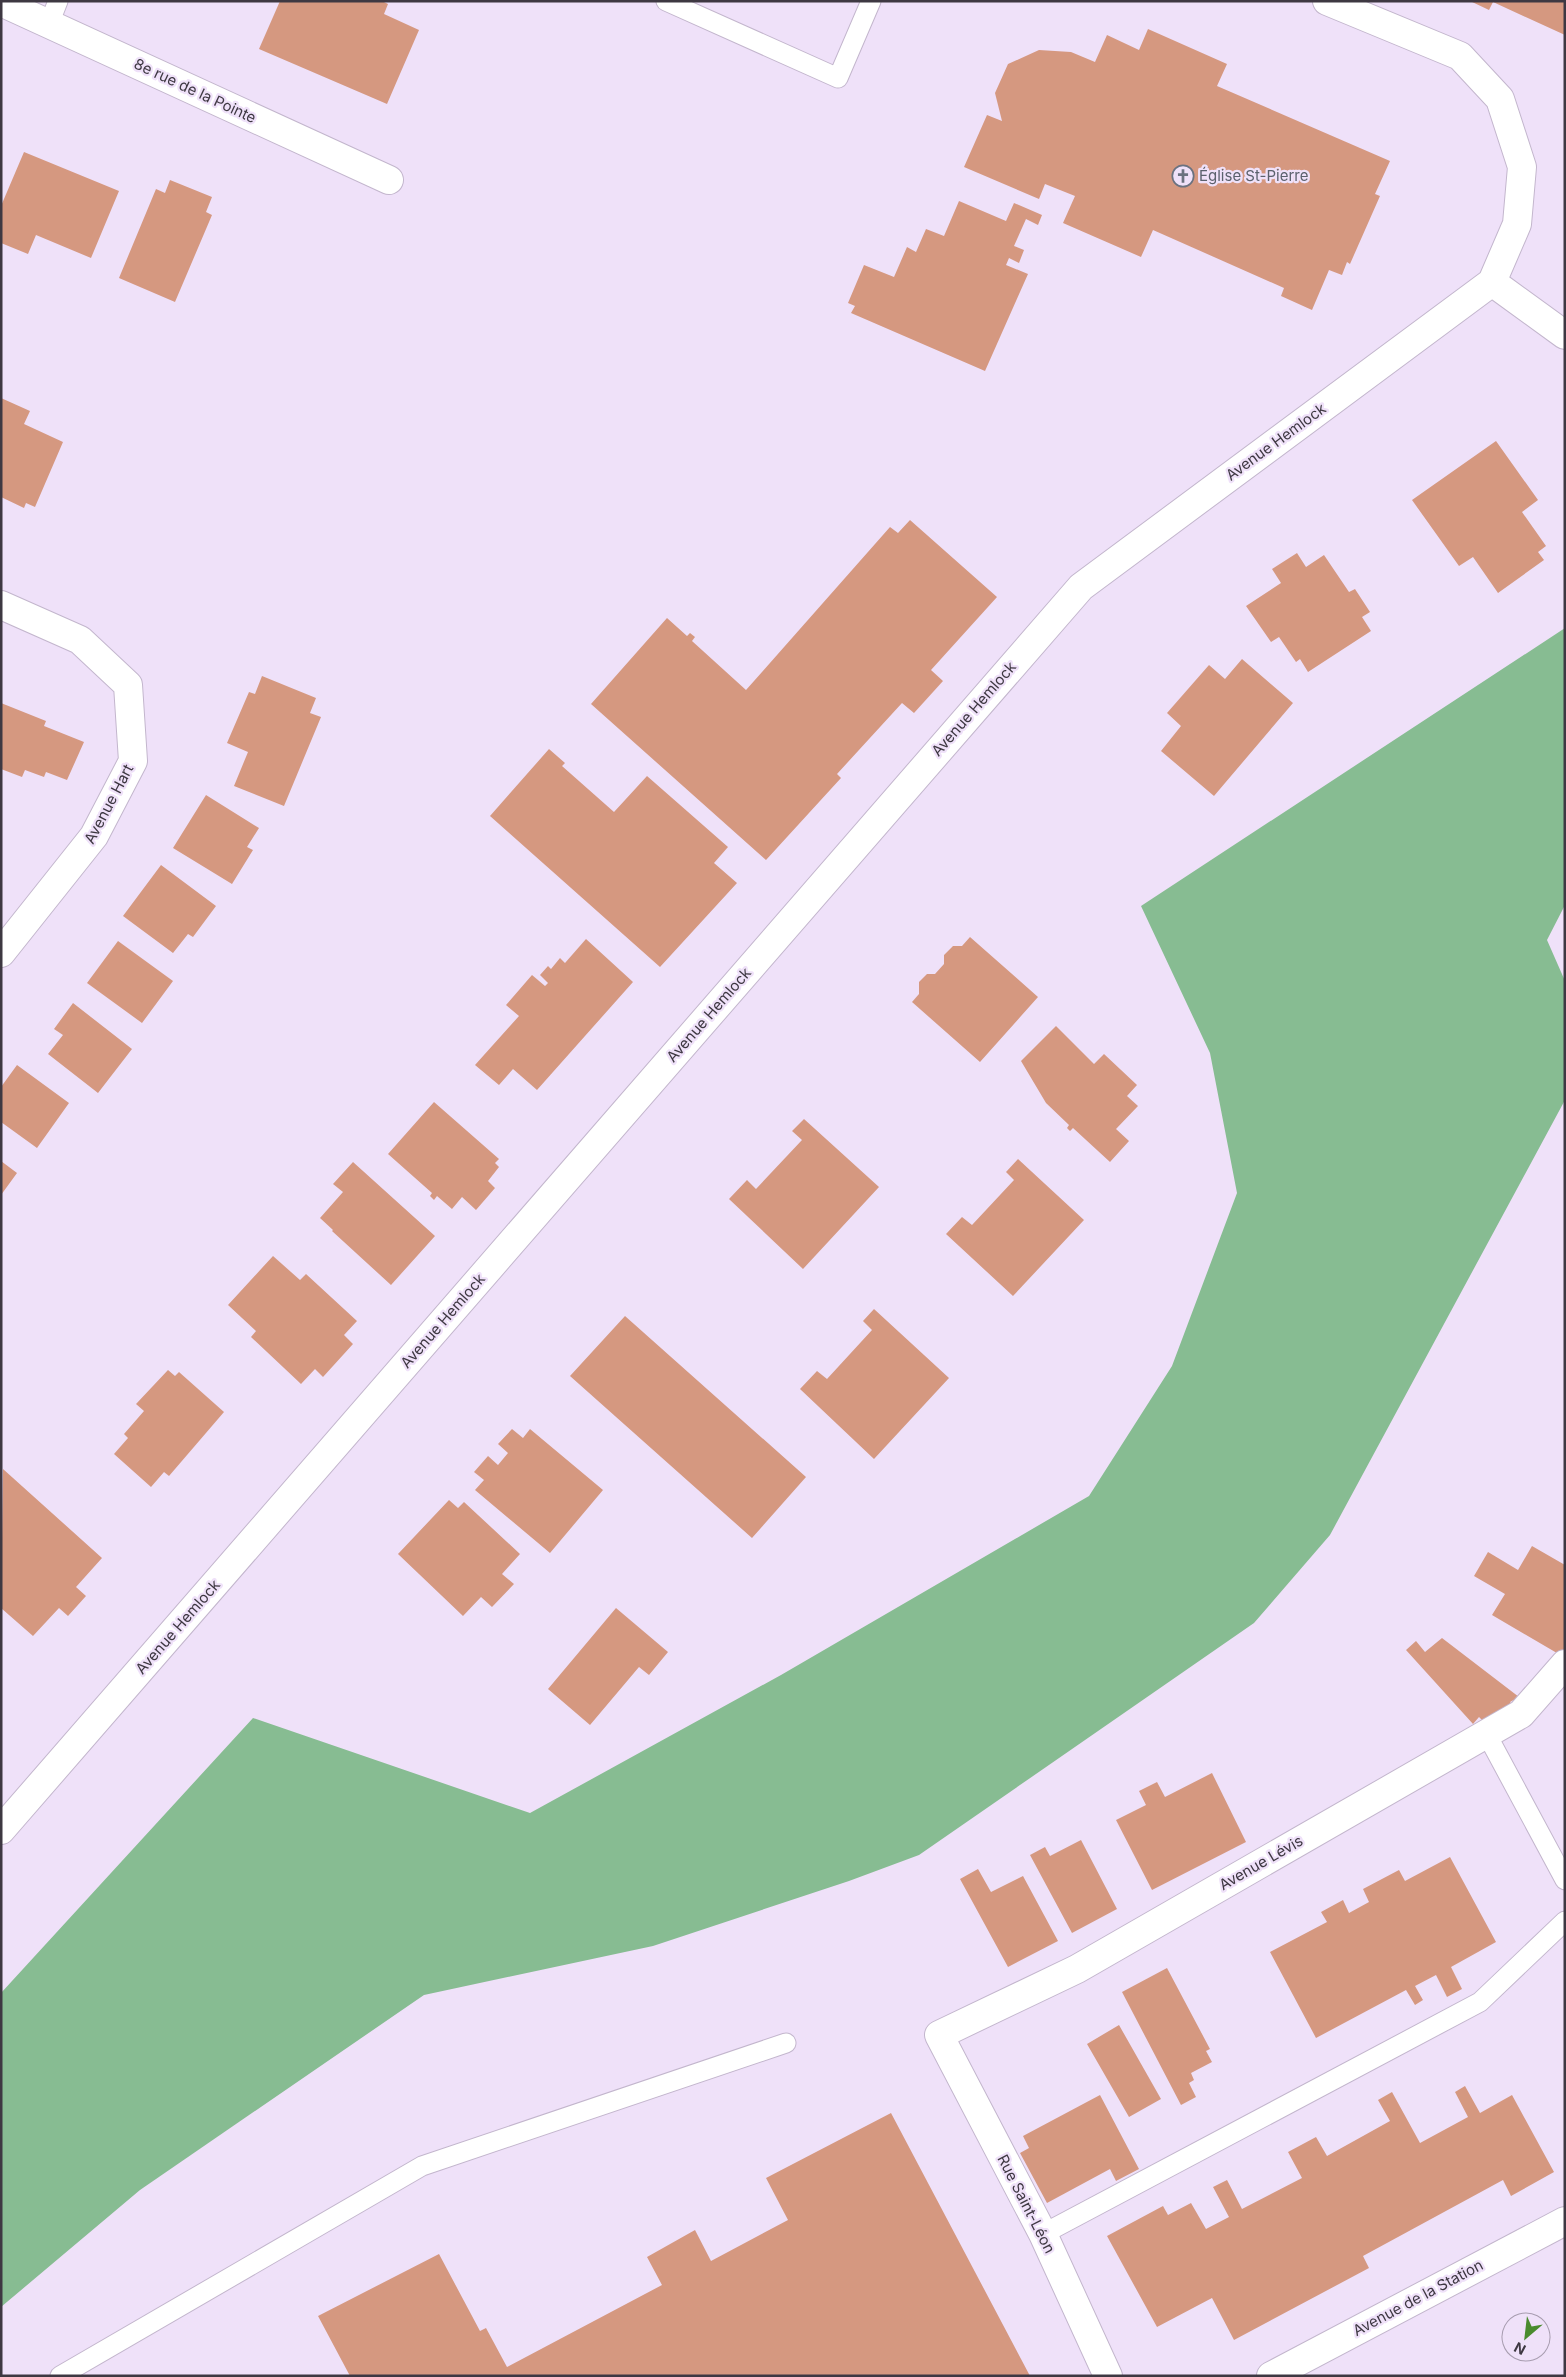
<svg xmlns="http://www.w3.org/2000/svg" width="1566" height="2377" viewBox="0 0 1566 2377" font-family="Inter,sans-serif">
  <style>
    .forest { fill: #87bc92 }
    .building { fill: #d59880 }
    .lines { fill: none; stroke-linecap: round; stroke-linejoin: round }
    .service-casing { stroke: #c3b6cd; stroke-width: 21 }
    .minor-casing { stroke: #c3b6cd; stroke-width: 30 }
    .primary-casing { stroke: #c3b6cd; stroke-width: 30 }
    .service { stroke: #fff; stroke-width: 19 }
    .minor { stroke: #fff; stroke-width: 28 }
    .primary { stroke: #fff; stroke-width: 28 }
    .labels { text-anchor: middle; stroke-width: 4.5; stroke-linejoin: round; paint-order: stroke }
    .street-label { font-size: 15px; fill: #3e3842; stroke: #efe1f9 }
    .worship-label { font-size: 15px; fill: #5b616d; stroke: #efe1f9; text-anchor: start }
  </style>
  <rect width="100%" height="100%" fill="#efe1f9"/>
  <path class="forest" d="M1565,628v277l-18,35 18,41v119l-235,435 -76,88 -335,232 -70,26 -196,65 -229,49 -284,195 -139,117v-314l252,-275 277,95 251,-138 308,-179 83,-130 65,-173 -27,-140 -69,-147z"/>
  <path class="building" d="M280,1h102l6,3 -4,10 35,16 -32,74 -128,-55z
    M1470,1h95v34l-72,-33 -4,8z
    M1148,29l79,35 -10,22 173,75 -15,33 5,2 -30,68 -3,-2 -5,13 -13,-5 -17,40 -31,-14 3,-8 -131,-58 -12,27 -78,-34 12,-27 -30,-12 -6,15 -75,-32 23,-52 15,6 -7,-28 13,-29 31,-14 32,2 24,10 12,-27 32,15z
    M24,152l95,39 -28,67 -55,-23 -8,19 -27,-11v-37z
    M170,180l42,17 -6,15 6,3 -37,87 -56,-24 37,-89 9,4z
    M959,201l47,20 8,-18 28,12 -4,10 -12,-6 -12,27 10,4 -5,13 -10,-5 -3,7 22,9 -43,97 -134,-58 4,-7 -7,-3 16,-38 30,12 13,-30 9,5 10,-23 18,7z
    M1,398l29,13 -6,13 39,18 -28,65 -9,-4 -2,5 -23,-11z
    M1496,441l42,59 -16,12 24,34 -8,6 6,8 -46,33 -25,-36 -14,9 -47,-66z
    M910,520l87,77 -66,73 12,11 -29,32 -12,-10 -65,71 4,4 -75,82 -175,-156 76,-86 20,18 3,-3 5,4 -3,4 54,49 144,-163 8,6z
    M1297,553l9,14 18,-12 25,37 6,-3 15,23 -8,5 9,14 -63,41 -8,-13 -4,3 -17,-25 -8,5 -25,-36 35,-23 -9,-14z
    M1242,659l51,44 -79,93 -53,-45 20,-25 -14,-13 42,-48 16,14z
    M262,676l54,22 -6,15 11,4 -37,89 -50,-20 14,-34 -21,-9 22,-51 6,2z
    M1,703l45,18 -2,5 40,16 -17,38 -21,-8 -2,5 -19,-7 -3,7 -21,-8z
    M549,749l16,14 -3,3 52,46 33,-36 81,71 -14,16 23,20 -77,84 -170,-151z
    M206,795l53,33 -12,19 6,3 -21,34 -59,-36z
    M161,865l55,41 -23,31 -5,-3 -15,19 -50,-37z
    M970,937l68,60 -58,65 -68,-60 7,-8v-12l8,-8h8l9,-10v-9l9,-9h9z
    M586,939l47,43 -96,108 -24,-21 -14,16 -24,-20 44,-49 -13,-11 26,-30 13,11 3,-3 -8,-8 8,-9 3,3 9,-11 5,5z
    M118,941l55,40 -31,42 -55,-40z
    M73,1003l59,46 -34,44 -50,-39 15,-19 -9,-6z
    M1056,1026l38,38 10,-10 33,31 -10,11 11,10 -22,23 13,12 -19,21 -37,-34 -3,3 -3,-3 2,-3 -23,-22 -25,-42z
    M17,1065l52,38 -32,45 -36,-26v-35z
    M434,1102l65,57 -4,4 4,4 -11,14 7,7 -19,22 -14,-13 -10,12 -15,-13 -3,4 -4,-4 2,-3 -44,-39z
    M804,1119l75,68 -76,82 -74,-70 18,-19 9,9 46,-49 -10,-9z
    M1018,1159l66,61 -71,76 -67,-62 16,-17 10,8 42,-45 -8,-8z
    M1,1161l16,12 -16,22z
    M353,1162l82,74 -44,49 -59,-54 1,-1 -13,-12 23,-26 -10,-8z
    M273,1256l27,24 6,-6 51,47 -13,14 9,9 -30,33 -8,-8 -14,15 -50,-47 5,-6 -28,-26z
    M874,1309l75,69 -75,81 -74,-70 17,-18 10,8 45,-49 -9,-9z
    M625,1316l181,161 -54,61 -182,-162z
    M168,1370l7,6 4,-4 45,40 -55,64 -5,-4 -13,15 -37,-33 14,-16 -4,-4 20,-23 -8,-7z
    M512,1429l11,9 7,-9 73,61 -53,63 -75,-63 9,-10 -10,-8 14,-16 10,9 10,-12 -10,-9z
    M3,1469l99,89 -26,29 10,9 -18,20 -9,-8 -26,28 -32,-28z
    M449,1500l9,8 6,-6 56,52 -18,20 12,10 -22,23 -11,-10 -18,19 -65,-62z
    M1532,1546l33,19v87l-3,4 -70,-41 13,-21 -31,-18 14,-24 30,18z
    M616,1608l52,44 -19,23 -10,-8 -49,58 -42,-36z
    M1442,1638l77,59 -9,5 5,6 -28,17 -8,-8 -6,7 -67,-74 10,-9 9,11z
    M1212,1773l34,69 -94,48 -36,-70 30,-15 -7,-14 18,-9 8,15z
    M1081,1840l36,69 -45,24 -42,-78 15,-8 5,9z
    M1450,1857l46,85 -45,25 11,22 -15,8 -11,-22 -21,11 8,14 -8,5 -9,-15 -90,48 -46,-86 57,-30 -6,-10 22,-12 6,13 20,-11 -6,-13 36,-19 6,11z
    M978,1869l13,23 32,-16 35,65 -50,26 -48,-88z
    M1167,1968l43,81 -4,2 6,11 -21,11 3,7 -5,3 7,14 -15,8 -59,-113z
    M1119,2025l42,74 -32,18 -42,-73z
    M1465,2086l15,27 32,-18 42,77 -43,24 -8,-16 -140,76 6,12 -135,72 -22,-42 -55,29 -50,-91 56,-30 5,9 23,-12 15,26 23,-12 -16,-30 14,-7 15,29 60,-31 -14,-26 28,-15 11,19 63,-35 -12,-21 14,-8 28,51 48,-26 -13,-25z
    M1100,2095l39,74 -23,12 -6,-12 -63,34 -27,-50 9,-5 -6,-12z
    M891,2113l139,263h-680l-32,-60 121,-62 41,77 6,-3 21,39 155,-82 -15,-28 48,-27 16,31 77,-41 -22,-42z"/>
  <g class="lines">
    <g class="service-casing">
      <path id="service" d="M666,1l172,77 33,-77
        M49,24l9,-23
        M1486,1733l79,147
        M1043,2234l437,-232 85,-81
        M60,2376l362,-210 364,-123"/>
    </g>
    <g class="minor-casing">
      <path id="minor" d="M1327,1l133,55 40,43 22,68 -5,57 -25,58
        M1,2l388,178
        M1492,282l73,53
        M1,605l79,35 48,45 5,76 -39,75 -93,117
        M1,1830l1080,-1243 411,-305
        M1108,2376l-65,-142 -104,-199 138,-66 444,-255 44,-50"/>
    </g>
    <g class="primary-casing">
      <path id="primary" d="M1271,2376l294,-155"/>
    </g>
    <use href="#service" class="service"/>
    <use href="#minor" class="minor"/>
    <use href="#primary" class="primary"/>
  </g>
  <defs>
    <g id="church-ring" transform="scale(1.125)"><circle r="9.5" fill="#efe1f9" stroke="#6b7280" stroke-width="1.5"/><path d="M-1.2-6h2.4v3.5h3.3v2.4h-3.3V6h-2.4V-.1h-3.3v-2.4h3.3Z" fill="#6b7280"/></g>
  </defs>
  <g fill-rule="evenodd">
    <use href="#church-ring" x="1183" y="176"/>
  </g>
  <g class="labels">
    <g class="street-label">
      <text transform="translate(195 91) rotate(25)" y="5">8e rue de la Pointe</text>
      <text transform="translate(1276 442) rotate(-36)" y="5">Avenue Hemlock</text>
      <text transform="translate(974 709) rotate(-49)" y="5">Avenue Hemlock</text>
      <text transform="translate(109 804) rotate(-62)" y="5">Avenue Hart</text>
      <text transform="translate(709 1015) rotate(-49)" y="5">Avenue Hemlock</text>
      <text transform="translate(443 1321) rotate(-49)" y="5">Avenue Hemlock</text>
      <text transform="translate(178 1627) rotate(-49)" y="5">Avenue Hemlock</text>
      <text transform="translate(1261 1863) rotate(-30)" y="5">Avenue Lévis</text>
      <text transform="translate(1026 2204) rotate(63)" y="5">Rue Saint-Léon</text>
      <text transform="translate(1418 2298) rotate(-28)" y="5">Avenue de la Station</text>
    </g>
    <g class="worship-label">
      <text x="1199" y="181">Église St-Pierre</text>
    </g>
  </g>
  <rect width="1566" height="2377" fill="none" stroke="#3e3842" stroke-width="5"/>
  <g transform="translate(1526 2337) rotate(208)"><circle r="24" fill="#efe1f9" stroke="#a89db0"/>
  <path d="M0-4L9 19L0 12L-9 19Z" fill="#498b2e"/>
  <text y="-8" font-size="14" font-weight="bold" text-anchor="middle" fill="#3e3842">N</text>
  </g>
</svg>
